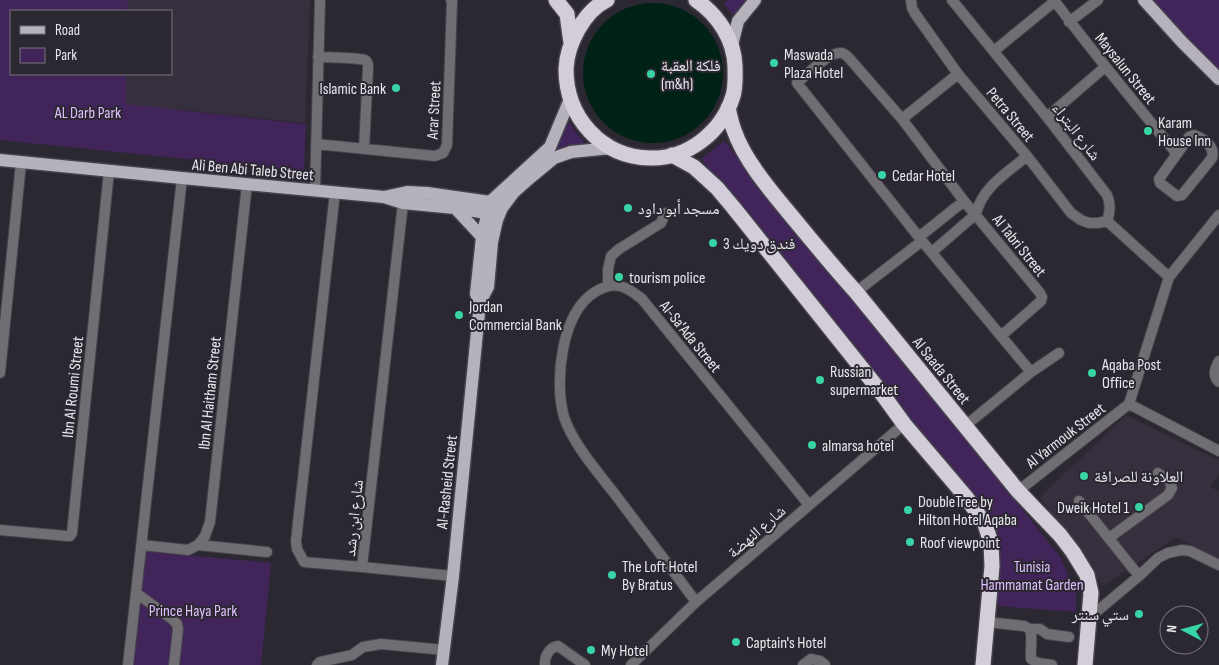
<svg xmlns="http://www.w3.org/2000/svg" width="1219" height="665" viewBox="0 0 1219 665" font-family="'Sofia Sans Condensed','Noto Naskh Arabic',sans-serif">
  <style>
    .built { fill: #362f3d }
    .green { fill: #41255a }
    .water { fill: #002116 }
    .lines { fill: none; stroke-linecap: round; stroke-linejoin: round }
    .minor-casing { stroke: #46434b; stroke-width: 12 }
    .major-casing { stroke: #46434b; stroke-width: 15 }
    .highway-casing { stroke: #46434b; stroke-width: 18 }
    .minor { stroke: #706e73; stroke-width: 10 }
    .major { stroke: #b6b2bc; stroke-width: 12 }
    .highway { stroke: #d2cdd8; stroke-width: 15 }
    .poi-dot { fill: #37d4a6; stroke: #2c2831; stroke-width: 2 }
    .labels { text-anchor: middle; stroke-width: 4; stroke-linejoin: round; paint-order: stroke }
    .poi-label { font-size: 16px; fill: #e9e7ed; stroke: #2c2831; text-anchor: start }
    .street-label { font-size: 16px; fill: #e9e7ed; stroke: #2c2831 }
    .park-label { font-size: 16px; fill: #dfc1ff; stroke: #2c2831 }
  </style>
  <rect width="100%" height="100%" fill="#2c2831"/>
  <path class="built" d="M128,0h182l-5,123 -179,-19v-30h45v-63h-43z
    M1126,415l93,46v13l-9,13 9,4v68l-43,-22 -73,49 -63,-89z"/>
  <path class="green" d="M0,0h128l-1,11h-116v63h115v30l180,20 -2,47 -304,-31z
    M729,0h21l-15,18 -12,-15z
    M1149,0h70v74z
    M568,121l11,15 9,10 -36,6 7,-11z
    M724,141l116,142 38,49 96,117 87,109 15,36v18l-78,-6 1,-47 -10,-39 -70,-83 -218,-278z
    M141,551l130,12 -10,102h-132z"/>
  <path class="water" d="M583 73a70 70 0 1 1 140 0a70 70 0 1 1-140 0Z"/>
  <g class="lines">
    <g class="minor-casing">
      <path id="minor" d="M911,0l1,8 4,7 42,59 69,82 44,57 10,7 8,3h9l9,-2
        M952,0l95,117 60,78c4,9 3,18 0,26
        M1054,0c39,53 81,103 123,154
        M1069,22l29,-22
        M994,51l61,-50
        M318,57c8,0 41,1 47,3 3,2 3,4 3,8l-4,81
        M1047,117l58,-50
        M902,119l56,-45
        M1194,135c10,4 21,11 18,23l-30,37 -5,1 -17,-13 -1,-4 30,-42z
        M316,144l119,12 8,-3 4,-8 5,-144 -1,-1
        M315,191l5,-191
        M335,192l-39,349 1,8 7,13 58,5 41,-364 -2,-5
        M976,214c6,-27 31,-41 51,-58
        M1107,221l62,56
        M919,237l45,-36
        M922,241l79,95
        M932,252l44,-38
        M608,286v-17l3,-13 8,-7 42,-26 4,-10
        M856,292l66,-51 -125,-158c9,-8 33,-32 45,-30 3,1 5,3 7,5l53,61 62,82 76,92 2,4 -1,4 -40,35 30,36
        M1219,361c-4,8 -7,14 0,21
        M0,373l21,-210
        M1129,404l90,47
        M965,426l66,-54 28,-19
        M1018,491l111,-87 40,-127 50,-62
        M1079,501l60,75
        M0,530l67,6h3l2,-3 37,-362
        M1109,538l59,-43 4,-7 -3,-7 -11,-8
        M142,545l46,5 10,-5 7,-9 5,-14 37,-338
        M198,545l69,7
        M362,567l91,9
        M136,593l36,26 5,5 1,5 -4,36
        M696,602c-27,-37 -55,-73 -82,-109 -17,-22 -41,-49 -50,-76 -10,-35 -3,-104 31,-125 20,-12 31,-6 47,7l167,206
        M1089,618l50,-42 19,-18 10,-5 14,-3 8,1 29,14
        M987,622l37,4 6,3c3,10 0,20 1,30l7,4 14,2
        M1030,629h10l7,5 22,3
        M128,665l54,-487
        M317,665l3,-3 32,-7 11,-8 18,-3 63,6
        M545,665c-1,-9 5,-18 13,-19l27,19
        M631,665l65,-63 208,-178
        M803,665l8,-6 9,2 5,4"/>
    </g>
    <g class="major-casing">
      <path id="major" d="M1144,0l38,42 37,37
        M732,45l6,-24 17,-21
        M0,160l182,18 202,19 19,6 52,5 32,5 15,-5
        M384,197l23,-5 20,1 63,9 7,4
        M455,208l27,29
        M480,302l-4,-8 6,-57 8,-35 60,-55 20,-48
        M442,665l11,-89 27,-274 8,-15 4,-45 5,-22 5,-12 12,-16 17,-15 23,-19 17,-6 40,-4"/>
    </g>
    <g class="highway-casing">
      <path id="highway" d="M556,0l11,14 4,29
        M607,0c-23,11 -40,44 -41,69 0,48 35,88 84,89 38,1 72,-26 83,-62 3,-10 2,-20 2,-30 -1,-27 -17,-51 -39,-66
        M728,108c2,7 3,15 6,22 11,33 43,68 65,95 19,23 37,45 57,67l162,199 42,44 13,17 14,23 4,18 -6,72
        M672,155l22,12 23,21 16,19 147,184 24,33 62,73 19,27 6,19 1,23 -9,99"/>
    </g>
    <use href="#minor" class="minor"/>
    <use href="#major" class="major"/>
    <use href="#highway" class="highway"/>
  </g>
  <g class="poi-dot">
    <circle cx="774" cy="63" r="5"/>
    <circle cx="651" cy="74" r="5"/>
    <circle cx="396" cy="88" r="5"/>
    <circle cx="1148" cy="131" r="5"/>
    <circle cx="882" cy="175" r="5"/>
    <circle cx="628" cy="208" r="5"/>
    <circle cx="713" cy="243" r="5"/>
    <circle cx="619" cy="277" r="5"/>
    <circle cx="459" cy="315" r="5"/>
    <circle cx="1092" cy="373" r="5"/>
    <circle cx="820" cy="380" r="5"/>
    <circle cx="812" cy="445" r="5"/>
    <circle cx="1084" cy="476" r="5"/>
    <circle cx="1139" cy="507" r="5"/>
    <circle cx="908" cy="510" r="5"/>
    <circle cx="910" cy="542" r="5"/>
    <circle cx="612" cy="575" r="5"/>
    <circle cx="1139" cy="614" r="5"/>
    <circle cx="736" cy="642" r="5"/>
    <circle cx="591" cy="650" r="5"/>
  </g>
  <g class="labels">
    <g class="poi-label">
      <text x="784" y="60">Maswada<tspan x="784" dy="18">Plaza Hotel</tspan></text>
      <text x="661" y="71">فلكة العقبة<tspan x="661" dy="18">(m&amp;h)</tspan></text>
      <text x="386" y="94" text-anchor="end">Islamic Bank</text>
      <text x="1158" y="128">Karam<tspan x="1158" dy="18">House Inn</tspan></text>
      <text x="892" y="181">Cedar Hotel</text>
      <text x="638" y="214">مسجد أبو داود</text>
      <text x="723" y="249">فندق دويك 3</text>
      <text x="629" y="283">tourism police</text>
      <text x="469" y="312">Jordan<tspan x="469" dy="18">Commercial Bank</tspan></text>
      <text x="1102" y="370">Aqaba Post<tspan x="1102" dy="18">Office</tspan></text>
      <text x="830" y="377">Russian<tspan x="830" dy="18">supermarket</tspan></text>
      <text x="822" y="451">almarsa hotel</text>
      <text x="1094" y="482">العلاونة للصرافة</text>
      <text x="918" y="507">DoubleTree by<tspan x="918" dy="18">Hilton Hotel Aqaba</tspan></text>
      <text x="1129" y="513" text-anchor="end">Dweik Hotel 1</text>
      <text x="920" y="548">Roof viewpoint</text>
      <text x="622" y="572">The Loft Hotel<tspan x="622" dy="18">By Bratus</tspan></text>
      <text x="1129" y="620" text-anchor="end">ستي سنتر</text>
      <text x="746" y="648">Captain's Hotel</text>
      <text x="601" y="656">My Hotel</text>
    </g>
    <g class="street-label">
      <text transform="translate(1126 68) rotate(51)" y="6">Maysalun Street</text>
      <text transform="translate(433 110) rotate(-87)" y="6">Arar Street</text>
      <text transform="translate(1011 114) rotate(50)" y="6">Petra Street</text>
      <text transform="translate(1077 131) rotate(52)" y="6">شارع البتراء</text>
      <text transform="translate(253 169) rotate(5)" y="6">Ali Ben Abi Taleb Street</text>
      <text transform="translate(1020 245) rotate(51)" y="6">Al Tabri Street</text>
      <text transform="translate(691 336) rotate(51)" y="6">Al-Sa'Ada Street</text>
      <text transform="translate(942 370) rotate(51)" y="6">Al Saada Street</text>
      <text transform="translate(72 387) rotate(-84)" y="6">Ibn Al Roumi Street</text>
      <text transform="translate(209 393) rotate(-84)" y="6">Ibn Al Haitham Street</text>
      <text transform="translate(1065 435) rotate(-38)" y="6">Al Yarmouk Street</text>
      <text transform="translate(446 482) rotate(-84)" y="6">Al-Rasheid Street</text>
      <text transform="translate(353 518) rotate(-84)" y="6">شارع ابن رشد</text>
      <text transform="translate(756 531) rotate(-41)" y="6">شارع النهضة</text>
    </g>
    <g class="park-label">
      <text x="88" y="118">AL Darb Park</text>
      <text x="1032" y="572">Tunisia<tspan x="1032" dy="18">Hammamat Garden</tspan></text>
      <text x="193" y="616">Prince Haya Park</text>
    </g>
  </g>
  <rect x="10" y="10" width="162" height="65" fill="#2c2831" stroke="#78747c"/>
  <rect x="20" y="26" width="25" height="8" fill="#b6b2bc" stroke="#78747c"/>
  <text x="55" y="35" font-size="15" fill="#e9e7ed">Road</text>
  <rect x="20" y="48" width="25" height="15" fill="#41255a" stroke="#78747c"/>
  <text x="55" y="60" font-size="15" fill="#e9e7ed">Park</text>
  <g transform="translate(1184 630) rotate(276)"><circle r="24" fill="#2c2831" stroke="#78747c"/>
  <path d="M0-4L9 19L0 12L-9 19Z" fill="#37d4a6"/>
  <text y="-8" font-size="14" font-weight="bold" text-anchor="middle" fill="#e9e7ed">N</text>
  </g>
</svg>
